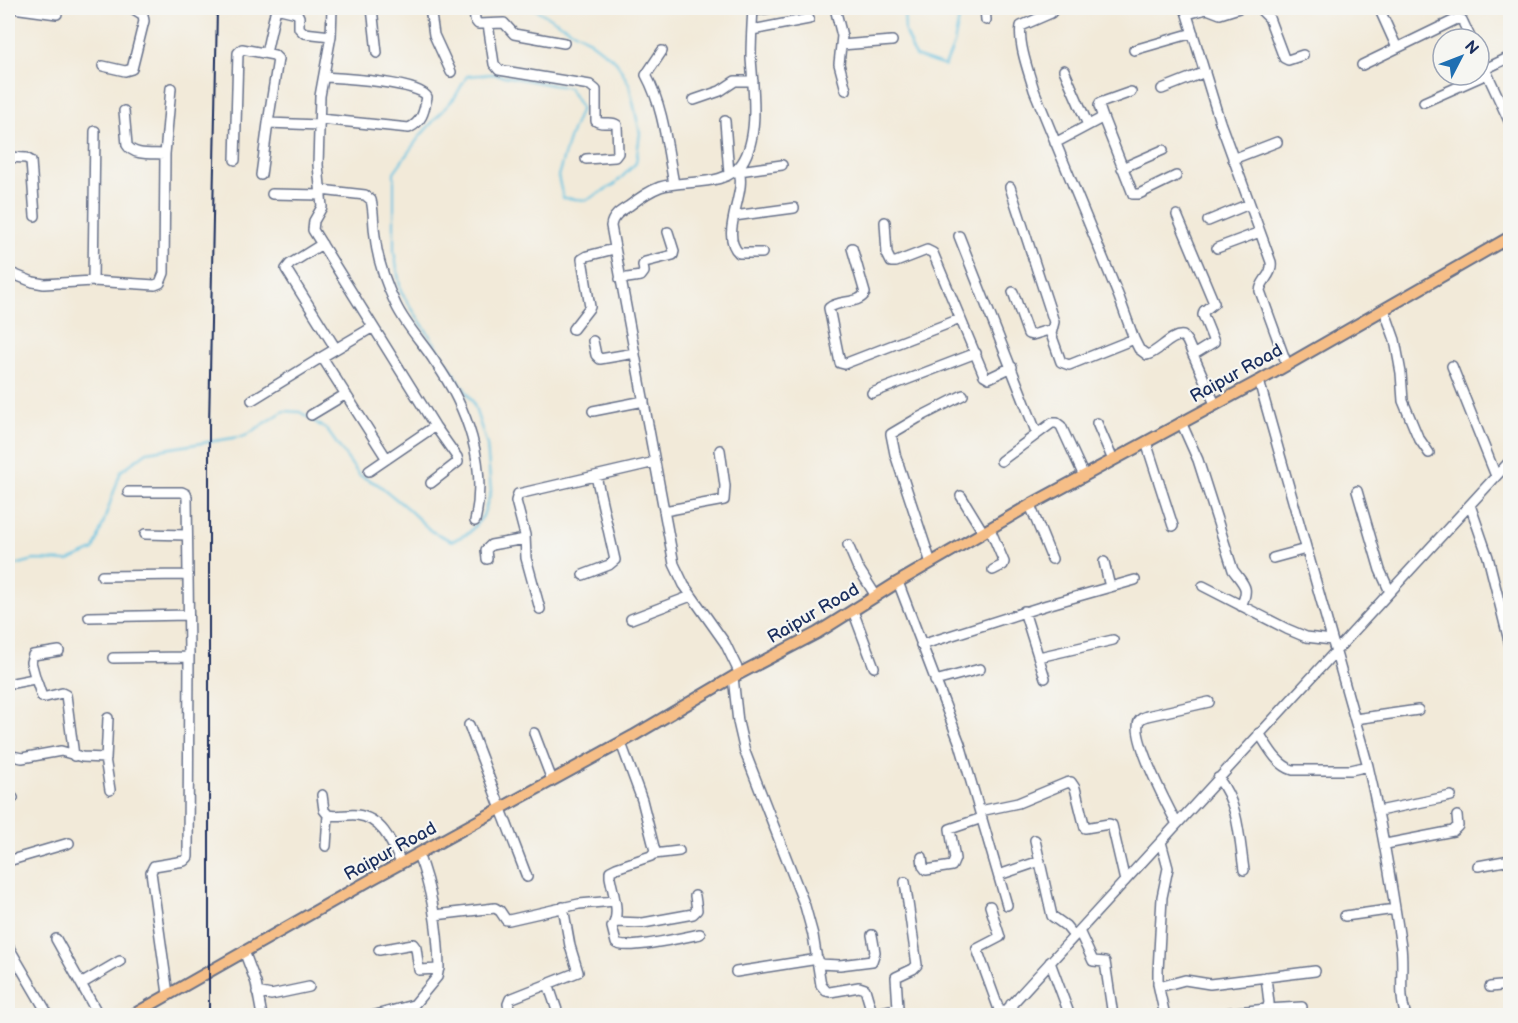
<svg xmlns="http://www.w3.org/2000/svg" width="1518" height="1023" viewBox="0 0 1518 1023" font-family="'Balsamiq Sans',sans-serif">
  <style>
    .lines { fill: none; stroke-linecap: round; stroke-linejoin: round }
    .stream { stroke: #63c1e1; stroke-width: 2 }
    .minor-casing { stroke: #667089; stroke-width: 12 }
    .major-casing { stroke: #667089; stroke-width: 14 }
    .minor { stroke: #fff; stroke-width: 9 }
    .major { stroke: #f6be87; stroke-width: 10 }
    .rail { stroke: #1b2f5e; stroke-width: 2 }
    .labels { text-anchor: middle; stroke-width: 4.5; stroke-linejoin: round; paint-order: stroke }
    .street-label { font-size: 18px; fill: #1b2f5e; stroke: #f6f6f2 }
  </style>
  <rect width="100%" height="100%" fill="#f6f6f2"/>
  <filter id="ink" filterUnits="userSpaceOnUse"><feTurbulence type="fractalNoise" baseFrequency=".0167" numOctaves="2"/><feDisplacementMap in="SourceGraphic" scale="12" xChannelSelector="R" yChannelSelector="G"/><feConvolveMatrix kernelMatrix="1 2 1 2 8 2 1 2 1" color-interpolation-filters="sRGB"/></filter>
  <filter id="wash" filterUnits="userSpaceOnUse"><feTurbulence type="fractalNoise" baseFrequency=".008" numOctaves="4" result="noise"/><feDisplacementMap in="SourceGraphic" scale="24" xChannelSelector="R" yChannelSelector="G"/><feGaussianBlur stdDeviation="1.35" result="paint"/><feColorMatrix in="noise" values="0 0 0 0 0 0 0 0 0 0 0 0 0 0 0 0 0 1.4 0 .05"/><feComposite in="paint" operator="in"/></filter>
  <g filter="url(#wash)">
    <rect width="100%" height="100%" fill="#f2ead9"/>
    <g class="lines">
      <path class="stream" d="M904,8l1,24 10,24 30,10 9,-22 7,-36
        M8,567l26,-7 34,1 26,-11 27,-79 26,-19 98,-16 39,-25 16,1 27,18 32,45 20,10 29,24 23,22 21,10 17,-8 14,-17 8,-24 -4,-47 -14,-43 -72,-110 -7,-41v-79l26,-36 35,-39 12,-21 26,-2 76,14 12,20 -12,31 -11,37 5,22 24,2 27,-15 22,-22 4,-30 -11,-49 -13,-23 -29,-22 -54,-31"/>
    </g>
  </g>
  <g filter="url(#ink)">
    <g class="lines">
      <g class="minor-casing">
        <path id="minor" d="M13,8l44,6
          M276,8l21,5 2,4v11l5,5 27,3
          M332,8l-1,28 -11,60 -2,69 4,42 -8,14 -1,9 122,196 22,31 1,5 -27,21
          M372,8l5,45
          M430,8l4,27 17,37
          M474,8l1,12 3,4 26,-1 10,11 50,9
          M835,8l7,28 -3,28 7,26
          M985,8l1,12
          M1055,8l-4,5 -30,13c-3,18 8,47 13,64l85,207 15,42 5,10 8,6c12,-3 24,-21 36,-19l4,5 28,63
          M1185,8l35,114 51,140c2,13 -10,18 -11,29l27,74
          M1259,8l10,10 15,40 4,2 15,-5
          M1379,8l18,40
          M753,11l17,-3
          M1187,14l20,-5 13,5 19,-6
          M488,24l6,40 5,6 91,15 6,5v31c6,5 15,-1 21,4l1,28 -3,4 -29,2
          M752,30l57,-11
          M841,45l51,-4
          M1134,50l59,-17
          M662,51l-16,24c18,33 21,73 28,109
          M266,53l10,-45
          M1479,56l31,67
          M1362,65l95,-46 5,1 9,19
          M103,66l22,5 7,-2 12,-48 -1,-6 -11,-7
          M1485,69l25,-12
          M1064,70l24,55
          M1162,89l43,-17
          M694,100l26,-9 15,-10h18
          M1424,102l63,-28
          M124,111l3,34c6,11 26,8 38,9
          M1102,115l31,79h6l37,-18
          M320,119l89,9c14,-7 15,-17 18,-31 -6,-15 -86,-19 -103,-20
          M725,121l4,53
          M1055,143l45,-24 2,-4 -3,-9 1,-3 31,-11
          M8,157l18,1 5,3 4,55
          M1233,159l44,-17
          M235,160l3,-107 4,-4 32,6 4,4 -10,64
          M1122,168l41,-18
          M738,169c11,21 -20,65 1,84h23
          M739,171l43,-6
          M261,175l7,-52 51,2
          M1010,187l44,135 -3,12 10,28 8,3 65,-26
          M321,190l44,5 6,5c3,11 2,24 4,36 2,23 11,48 21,69 10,21 27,38 39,57 32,45 53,103 40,159
          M272,194l49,1
          M1177,215l37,88 -10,8 -1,4 11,27 -21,13
          M734,216l60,-8
          M1208,221l41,-17
          M885,222l2,32 4,8h5l31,-12 6,3 51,122 5,3 23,-11
          M959,236l78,198
          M322,244l-32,20 -4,5 50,80
          M852,248l13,45c-6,12 -26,6 -36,15l11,55 4,1 116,-45
          M1217,248l43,-16
          M8,272l25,10 11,2 49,-3 62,4 5,-2 4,-10 1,-119 6,-66
          M620,279l21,-3 3,-4 -1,-7 2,-3 28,-7 1,-4 -6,-19
          M93,281l2,-150
          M1013,292l15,42 4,1 20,-6
          M1384,309l11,31 6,33 2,28 15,36 11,16
          M373,327l-51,30 65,102
          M573,329l17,-22 -8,-48 5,-3 27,-7
          M593,341l3,14 4,4 35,-6
          M1452,366l44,110
          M1259,381l109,385c14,60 24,120 33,181 3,23 -3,47 5,69
          M872,393l104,-40
          M252,400l70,-43
          M593,411l51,-10
          M311,415l35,-21
          M1181,422l17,38 35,110c11,15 17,17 8,36
          M1097,423l16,37
          M1146,442l27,84
          M1001,461l51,-38h5l4,3 23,50
          M369,471l66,-45
          M1357,491l23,79 10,22
          M128,492h54l4,2 1,3 2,156 -1,204 -4,4 -30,5 -3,6 17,122
          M961,496l22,36
          M1030,505l22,54
          M1470,505l18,52 22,88
          M664,511l60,-11 1,-14 -5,-36
          M990,529l14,33 -1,3 -10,5
          M145,534l41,1
          M848,545l9,21 19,30
          M1273,558l33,-9
          M487,559l-1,-9 5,-5 34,-6
          M1104,562l6,25
          M931,563l-36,-109 -4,-20 27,-16 45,-23
          M583,575l26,-10 6,-5 -19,-84
          M102,576l85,-1
          M898,582l62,162 47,161
          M1203,586l84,43 19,8 26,3
          M540,609l-14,-51 -1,-23 -9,-34 2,-7 137,-32
          M853,611l21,56
          M1024,611l21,67
          M89,617l99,-2
          M631,619l60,-23
          M921,645l126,-40 88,-25
          M1039,657l74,-17
          M113,658l76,-1
          M740,674l-15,-31 -41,-58 -10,-21 -63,-338c1,-10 10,-15 18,-20 9,-7 20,-15 31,-19 25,-8 66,1 82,-24 18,-27 11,-74 9,-105 0,-17 1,-34 2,-50
          M733,677l5,45 7,30 60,154 8,29 8,50 5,6 4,1 29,-5 6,2 8,27
          M36,680l-5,-18 2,-7 26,-4
          M935,681l45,-12
          M8,684l26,-5 3,3 5,15h4l16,-4 4,2 8,61
          M1355,719l63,-9
          M469,725l58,152
          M534,733l18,47
          M1259,733c9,14 18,32 34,37h58l17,-4
          M621,743l21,57 13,51 -4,5 -35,12 -6,3v6c3,17 11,36 2,50l4,16c8,8 69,-6 84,-9
          M8,755l14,3 39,-7 21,6 23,1 5,32
          M106,759l2,-41
          M1218,778c21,27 21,59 26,92
          M322,795l2,15 4,5c9,2 19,-1 29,0 25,3 35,28 44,48
          M8,799l5,-1
          M980,811l38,-8 48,-20 5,-1 4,6 10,40 24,-4 3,1 13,56
          M1379,811l72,-15
          M1177,824c-9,-17 -46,-87 -38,-103 2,-3 5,-4 8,-5l62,-14
          M1035,840l17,76 14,10 8,10
          M1161,842l7,26 -6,29 -4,74v13l7,32
          M1386,844l67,-13 5,-5 -1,-10
          M326,846l2,-31
          M654,854l25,-3
          M922,857l1,9 3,4 26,-4 3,-7 -5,-30 32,-11
          M8,861l61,-18
          M1478,866l32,-6
          M999,875l41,-14
          M990,906l10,31 -23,12 24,66
          M435,915l60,-7 5,3 6,9h3l70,-16 36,-3
          M1345,916l50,-7
          M616,922l27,1 50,-9 4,-4 -2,-14
          M1079,931l14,30 12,1 8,54
          M56,939l43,77
          M8,946l41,70
          M379,950l34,-6 3,4 3,22 20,-1
          M244,951l12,32 6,33
          M1050,962l20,54
          M818,964l22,1 32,-4 3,-9 -3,-17
          M736,972l82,-13
          M81,984l39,-23
          M548,984l11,32
          M1159,987l26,-7 25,4 105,-13
          M1490,987l20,-2
          M257,992l14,3 38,-8
          M1011,1004l6,12
          M1267,1009l35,-2
          M873,1014l25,-6 -2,-31 17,-8 4,-4 -12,-83
          M1206,1015l61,-6 2,-6 -3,-26
          M372,1016l41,-11
          M413,1016v-10l24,-29 2,-10c-1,-40 -7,-77 -21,-113
          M512,1016l-4,-12 2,-5 68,-27 -8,-26 -7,-39
          M1001,1016l509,-555"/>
      </g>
      <g class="major-casing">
        <path id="major" d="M131,1016l241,-137 261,-143 100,-59 84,-44 81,-51 132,-77 229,-124 251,-144"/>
      </g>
      <use href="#minor" class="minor"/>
      <use href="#major" class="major"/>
      <path class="rail" d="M209,1016v-589l8,-419"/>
    </g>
  </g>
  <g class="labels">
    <g class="street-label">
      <text transform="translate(1236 373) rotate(-29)" y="6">Raipur Road</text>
      <text transform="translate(813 613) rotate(-30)" y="6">Raipur Road</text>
      <text transform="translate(390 851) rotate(-29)" y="6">Raipur Road</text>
    </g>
  </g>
  <rect width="1518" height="1023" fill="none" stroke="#f6f6f2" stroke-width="30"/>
  <g transform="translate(1461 57) rotate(48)"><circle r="28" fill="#f6f6f2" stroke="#9ea6b7" stroke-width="1.5"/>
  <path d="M0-4.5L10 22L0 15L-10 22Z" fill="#1f6fb2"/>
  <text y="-9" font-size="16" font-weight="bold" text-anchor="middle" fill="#1b2f5e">N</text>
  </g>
</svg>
